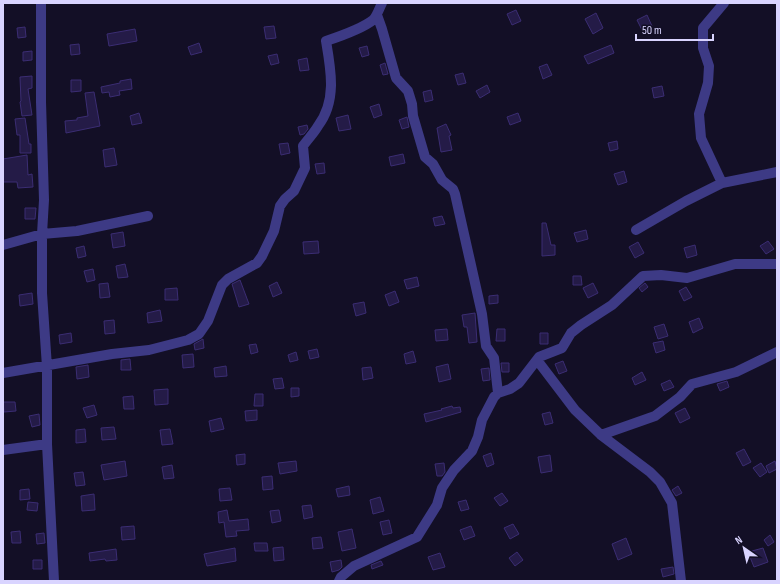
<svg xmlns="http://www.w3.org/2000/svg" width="780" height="584" viewBox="0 0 780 584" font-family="'Sofia Sans Condensed',sans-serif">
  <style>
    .building { fill: #241b47; stroke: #3b2d73 }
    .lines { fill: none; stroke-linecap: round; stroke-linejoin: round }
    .minor { stroke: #3d3a85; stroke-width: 10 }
  </style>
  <rect width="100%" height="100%" fill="#130f26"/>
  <path class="building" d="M516,10l5,11 -9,4 -5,-11z
    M596,13l7,15 -10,6 -8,-15z
    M647,15l5,11 -10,4 -5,-10z
    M274,26l2,12 -10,1 -2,-12z
    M25,27l1,10 -8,1 -1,-10z
    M135,29l2,12 -28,5 -2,-12z
    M199,43l3,9 -11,3 -3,-8z
    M79,44l1,10 -9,1 -1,-10z
    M611,45l3,8 -26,11 -4,-8z
    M367,46l2,9 -7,2 -3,-9z
    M32,51v9l-9,1v-9z
    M277,54l2,9 -8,2 -3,-9z
    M307,58l2,12 -9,1 -2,-11z
    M385,63l3,11 -5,1 -3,-10z
    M547,64l5,11 -9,4 -4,-12z
    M463,73l3,10 -8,2 -3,-10z
    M32,76v12l-4,1 4,26 -10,1 -2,-14 1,-1 -1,-24z
    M131,79l1,10 -13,2 1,4 -10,2 -1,-5 -7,1 -1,-6 19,-4v-2z
    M71,80h10v11l-10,1z
    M487,85l3,7 -10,6 -4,-7z
    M662,86l2,10 -10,2 -2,-10z
    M431,90l2,10 -8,2 -2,-10z
    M94,92l6,34 -34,7 -1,-12 12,-1v-2l11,-2 -3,-23z
    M379,104l3,11 -8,3 -4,-11z
    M139,113l3,10 -10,2 -2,-9z
    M518,113l3,8 -11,4 -3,-8z
    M348,115l3,14 -12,2 -3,-13z
    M407,117l2,10 -7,2 -3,-9z
    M25,118l4,26h2v9h-11v-18h-3l-2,-16z
    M446,124l5,11 -2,1 3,14 -11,2 -4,-24z
    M307,125l1,4 -4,5 -4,1 -2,-8z
    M617,141l1,8 -8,2 -2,-8z
    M288,143l2,10 -9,2 -2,-11z
    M114,148l3,17 -12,2 -2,-17z
    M403,154l2,9 -14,3 -2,-9z
    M27,155l1,20 4,-1 1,13 -15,1 -1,-6h-14v-23z
    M324,163l1,10 -8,1 -2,-10z
    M624,171l3,11 -9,3 -4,-11z
    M25,208h11l-1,11h-10z
    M442,216l3,8 -10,2 -2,-8z
    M542,223h4l5,22h4v10l-13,1z
    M586,230l2,9 -11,3 -3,-9z
    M123,232l2,14 -12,2 -2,-14z
    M318,241l1,12 -15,1 -1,-12z
    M768,241l6,8 -8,5 -6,-8z
    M638,242l6,11 -9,5 -6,-11z
    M695,245l2,10 -10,3 -3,-10z
    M84,246l2,10 -8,2 -2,-10z
    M125,264l3,13 -10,1 -2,-12z
    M93,269l2,11 -8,2 -3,-11z
    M573,276h8l1,9h-9z
    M417,277l2,9 -12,3 -3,-9z
    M240,280l9,24 -10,3 -7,-23z
    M277,282l5,11 -9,4 -4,-11z
    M108,283l2,14 -10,1 -1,-14z
    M593,283l5,10 -10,5 -5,-10z
    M645,283l3,4 -6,5 -3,-4z
    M686,287l6,10 -8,4 -5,-10z
    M177,288l1,12h-13v-11z
    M395,291l4,11 -10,4 -4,-11z
    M32,293l1,11 -13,2 -1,-11z
    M498,295v8l-9,1v-8z
    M364,302l2,11 -10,3 -3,-12z
    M160,310l2,11 -14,2 -1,-10z
    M475,313l2,29 -8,1 -2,-16h-3l-2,-12z
    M699,318l4,10 -10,5 -4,-11z
    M114,320l1,13 -10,1 -1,-13z
    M664,324l4,12 -10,3 -4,-12z
    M447,329l1,11 -12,1 -1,-11z
    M497,329h8v12h-9z
    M71,333l1,9 -12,2 -1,-9z
    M540,333h8v11h-8z
    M203,339l1,9 -9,2 -1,-6z
    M663,341l2,9 -9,3 -3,-10z
    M256,344l2,8 -7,2 -2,-9z
    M317,349l2,8 -9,2 -2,-8z
    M413,351l3,11 -10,2 -2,-10z
    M296,352l2,8 -8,2 -2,-7z
    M193,354l1,13 -11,1 -1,-13z
    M130,359l1,11h-10v-10z
    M563,361l4,10 -8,3 -4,-10z
    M501,363h8v9h-7z
    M448,364l3,15 -12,3 -3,-15z
    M88,365l1,12 -12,2 -1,-12z
    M226,366l1,10 -12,1 -1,-9z
    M371,367l2,11 -10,2 -1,-12z
    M489,368l1,12 -7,1 -2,-12z
    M642,372l4,8 -11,5 -3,-7z
    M282,378l2,10 -9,1 -2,-10z
    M670,380l4,7 -10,4 -3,-7z
    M727,381l2,6 -9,4 -3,-7z
    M291,388h8v8l-8,1z
    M168,389v15l-13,1 -1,-15z
    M255,394h8v12h-9z
    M133,396l1,13h-10l-1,-12z
    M3,402h12l1,9 -12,1z
    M94,405l3,10 -10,3 -4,-10z
    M452,406l1,2 7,-1 1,5 -35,10 -2,-8 18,-4 -1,-1z
    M685,408l5,10 -10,5 -5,-10z
    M257,410v10l-11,1 -1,-10z
    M550,412l3,11 -8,2 -3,-11z
    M39,414l1,11 -8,2 -3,-11z
    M221,418l3,11 -13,3 -2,-11z
    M114,427l2,12 -14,1 -1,-12z
    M85,429l1,13 -10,1v-13z
    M170,429l3,15 -11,1 -2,-15z
    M744,449l7,13 -8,4 -7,-13z
    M491,453l3,11 -7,3 -4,-11z
    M245,454v10l-8,1 -1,-10z
    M550,455l2,16 -11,2 -3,-16z
    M125,461l2,15 -23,4 -3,-15z
    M296,461l1,10 -17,3 -2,-11z
    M775,461l2,8 -8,4 -3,-7z
    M444,463l1,9 -3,4h-5l-2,-12z
    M761,463l6,9 -7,5 -7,-9z
    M172,465l2,13 -10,1 -2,-12z
    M83,472l2,13 -9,1 -2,-13z
    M272,476l1,13 -10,1 -1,-13z
    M349,486l1,9 -12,2 -2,-8z
    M678,486l4,7 -6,3 -4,-6z
    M230,488l2,12 -12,1 -1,-12z
    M29,489l1,10 -10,1v-10z
    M502,493l6,8 -8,5 -6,-8z
    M94,494l1,16 -13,1 -1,-15z
    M380,497l4,14 -11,3 -3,-14z
    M466,500l3,9 -8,2 -3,-9z
    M28,502l10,1 -1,8 -10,-1z
    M311,505l2,12 -9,2 -2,-13z
    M227,510l2,11 19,-2 1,11 -13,1 1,5 -11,1 -2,-15 -5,1 -1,-11z
    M279,510l2,11 -9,2 -2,-12z
    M389,520l3,13 -9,2 -3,-13z
    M513,524l6,10 -9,5 -6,-11z
    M134,526l1,13 -13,1 -1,-13z
    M471,526l4,10 -11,4 -4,-10z
    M352,529l4,19 -14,3 -4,-19z
    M20,531l1,12h-9l-1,-11z
    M44,533l1,10 -8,1 -1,-10z
    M770,535l4,7 -6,4 -4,-6z
    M321,537l2,11 -10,1 -1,-11z
    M626,538l6,16 -14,6 -6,-16z
    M254,543h13l1,8h-13z
    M283,547l1,13 -10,1 -1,-13z
    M235,548l1,13 -29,5 -3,-12z
    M763,548l5,14 -14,5 -4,-10 4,-1 -2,-5z
    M116,549l1,11 -11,1 -1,-2 -15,2 -1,-8z
    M517,552l6,8 -8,6 -6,-8z
    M440,553l5,14 -12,3 -5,-13z
    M33,560h9v9h-9z
    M341,560l1,7 -3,3 -7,2 -2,-10z
    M381,561l2,4 -11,4 -1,-4z
    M673,567l1,7 -11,3 -2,-8z"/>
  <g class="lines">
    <path class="minor" d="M41,3v99l3,98 -2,34v59l5,74v77l7,137
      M377,15l5,14 14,49 12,13 4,13 1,12 12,41 8,7 9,16 11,9 2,5 27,120 4,32 8,12 4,35
      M722,183l-21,-45 -2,-24 9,-31 1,-17 -6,-18v-20l21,-25
      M636,230l50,-29 36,-18 55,-11
      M3,245l39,-11 35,-3 71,-15
      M537,360l38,50 26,25 49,37 10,10 12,21 9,78
      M3,373l109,-19 37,-4 39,-10 11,-6 9,-13 14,-36 6,-6 29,-16 5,-7 12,-25 6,-25 5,-7 9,-8 11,-23 -2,-22c5,-7 11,-13 15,-20 19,-25 13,-56 8,-85 12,-4 37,-13 47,-21 4,-4 6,-11 9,-17
      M601,435l54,-19 25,-19 12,-13 44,-12 41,-20
      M3,450l44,-6
      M339,581l2,-4 13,-11 63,-29 20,-32 5,-17 12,-18 18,-19 6,-14 4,-17 12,-23 4,-4 12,-4 9,-6 20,-26 23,-9 9,-15 10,-8 31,-20 31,-29 18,-1 26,3 48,-14h42"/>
  </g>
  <rect width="780" height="584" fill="none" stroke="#d9d4ff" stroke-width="8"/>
  <g transform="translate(744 548) rotate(326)" stroke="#130f26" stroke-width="3" paint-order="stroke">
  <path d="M0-3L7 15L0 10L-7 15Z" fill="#d9d4ff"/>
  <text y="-6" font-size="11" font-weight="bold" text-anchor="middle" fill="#d9d4ff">N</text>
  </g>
  <path d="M636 34v6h77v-6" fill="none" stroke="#d9d4ff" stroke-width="2"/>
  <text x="642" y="34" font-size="12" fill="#d9d4ff" stroke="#130f26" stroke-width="3" paint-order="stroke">50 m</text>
</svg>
